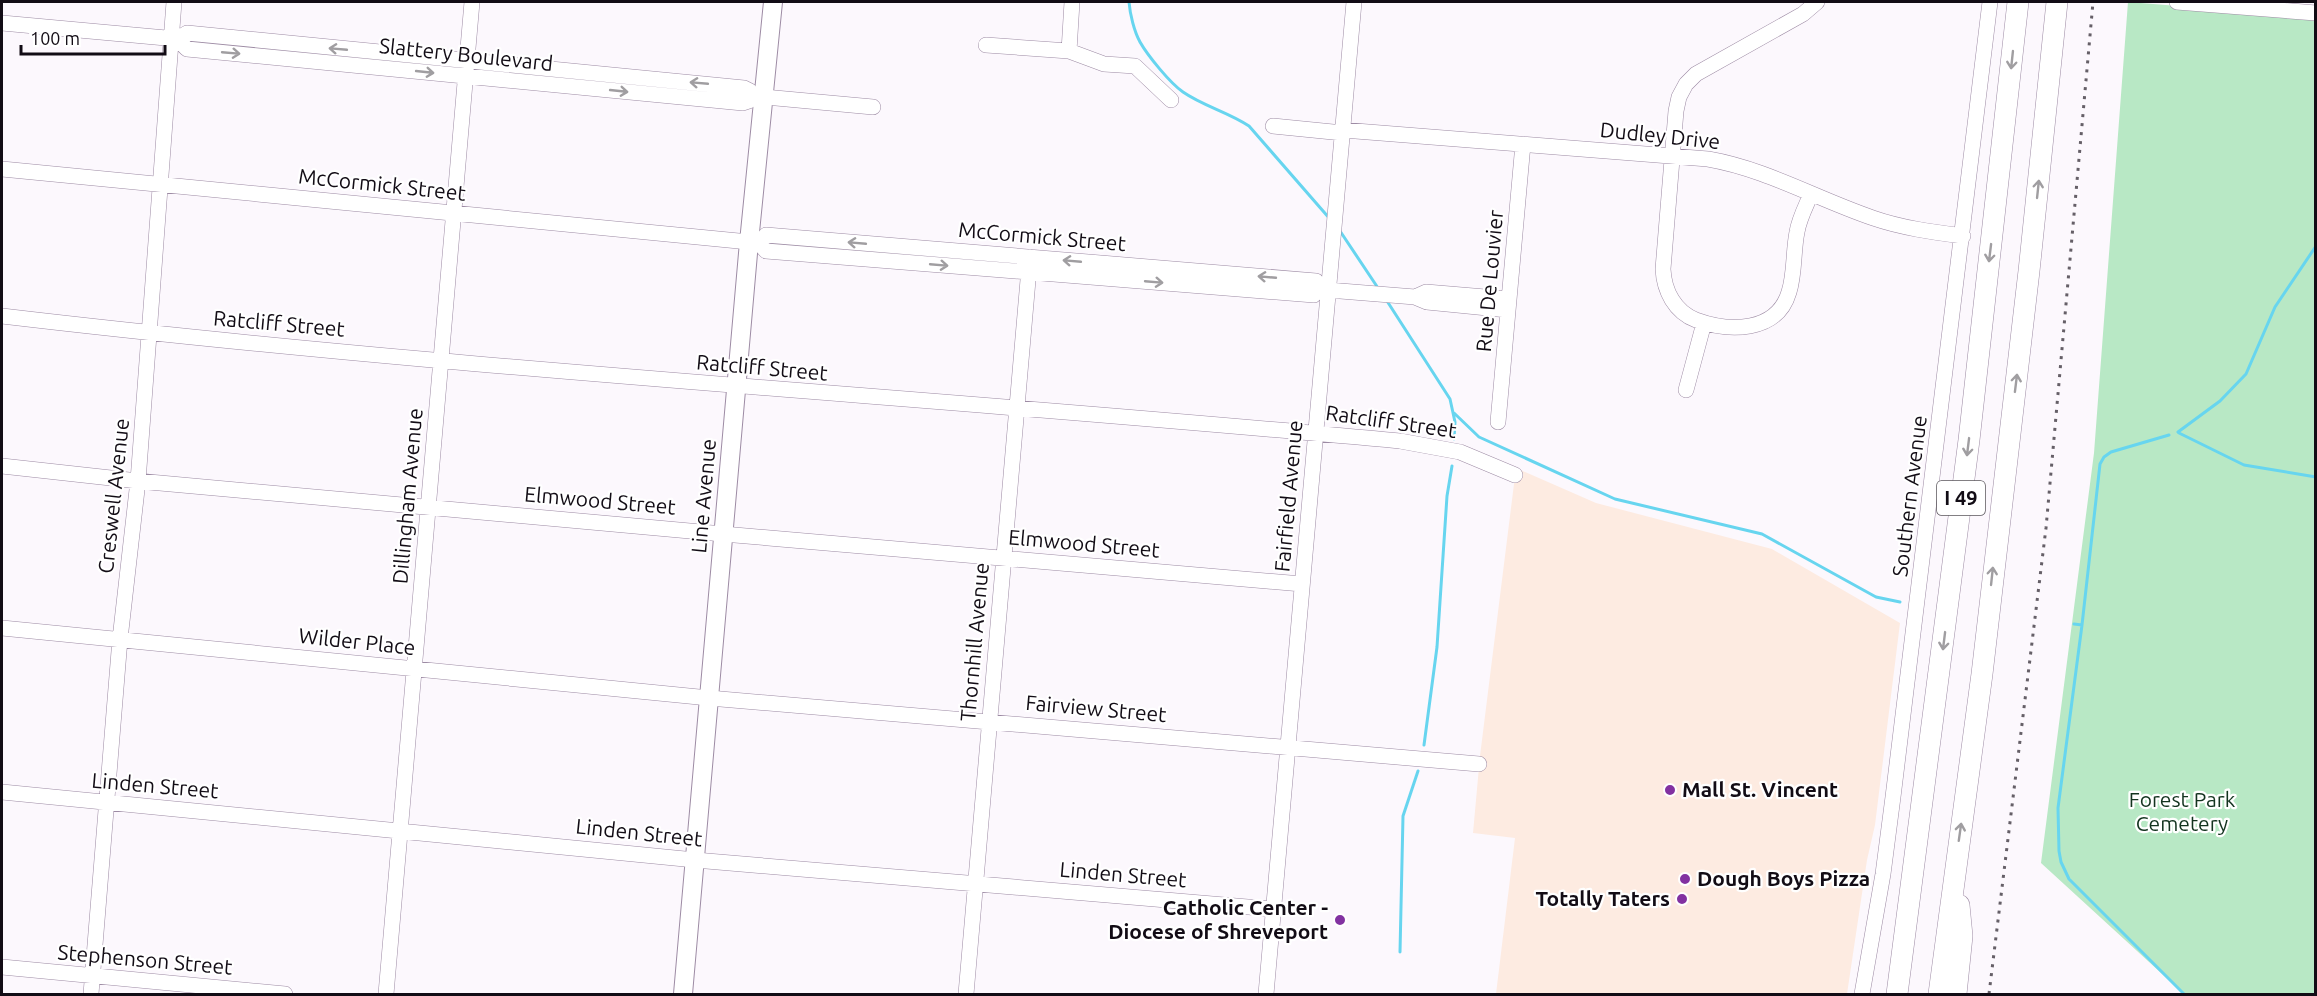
<svg xmlns="http://www.w3.org/2000/svg" width="2317" height="996" viewBox="0 0 2317 996" font-family="Ubuntu,sans-serif">
  <style>
    .commercial { fill: #fdebe1 }
    .green { fill: #b8e8c5 }
    .lines { fill: none; stroke-linecap: round; stroke-linejoin: round }
    .stream { stroke: #67d5ef; stroke-width: 3 }
    .minor-casing { stroke: #9d8ba4; stroke-width: 16 }
    .major-casing { stroke: #9d8ba4; stroke-width: 20 }
    .highway-casing { stroke: #9d8ba4; stroke-width: 22 }
    .minor { stroke: #fff; stroke-width: 15 }
    .major { stroke: #fff; stroke-width: 18 }
    .highway { stroke: #fff; stroke-width: 21 }
    .rail { stroke: #655f67; stroke-width: 3; stroke-dasharray: 3 6; stroke-linecap: butt }
    .oneway { stroke: #a09ea1 }
    .poi-dot { fill: #8231a1; stroke: #fff; stroke-width: 2 }
    .labels { text-anchor: middle; stroke-width: 4.5; stroke-linejoin: round; paint-order: stroke }
    .shield { fill: #fff; stroke: #59555b; stroke-width: 1.5 }
    .shield-label { font-size: 20px; font-weight: bold; fill: #120c15 }
    .street-label { font-size: 21px; fill: #120c15; stroke: #fff }
    .poi-label { font-size: 21px; font-weight: bold; fill: #120c15; stroke: #fff; text-anchor: start }
    .park-label { font-size: 21px; fill: #13341f; stroke: #fff }
  </style>
  <rect width="100%" height="100%" fill="#fcf8fd"/>
  <path class="commercial" d="M1516,468l80,35 176,46 128,74 -25,202 -8,35 -20,134h-351l19,-156 -42,-5 7,-77z"/>
  <path class="green" d="M2128,2l187,15v977h-131l-143,-131 53,-410z"/>
  <g class="lines">
    <path class="stream" d="M1129,2c1,12 5,29 11,40 8,14 30,41 43,50 20,14 45,20 66,34l81,93
      M1340,231l38,57
      M1387,301l63,98 5,23 -1,17
      M1454,413l25,24 136,62 147,35 114,63 24,5
      M2178,432l42,-31 26,-27 29,-67 41,-61
      M2179,433l65,32 72,12
      M2169,435l-58,17 -7,5 -4,7 -18,161 -24,183 1,43 2,11 8,17 115,115
      M2074,624l8,1
      M1424,745l13,-98 10,-151 5,-30
      M1400,952l3,-136 15,-45"/>
    <g class="minor-casing">
      <path id="minor" d="M2177,2l139,11
        M2,23l175,16 10,-6 557,55 6,3 3,5 120,11
        M177,39l10,10 556,54 6,-2 4,-5
        M986,45l83,6 35,13 31,2 36,34
        M1069,51l3,-49
        M1273,126l70,7
        M1343,130l365,29c58,10 109,40 165,59 29,10 59,14 90,18
        M2,169l747,73 10,1 7,8 548,44 6,-6 8,1 87,7 12,5 81,8
        M1811,194c-5,12 -12,25 -14,38 -4,20 -2,41 -8,60 -12,41 -60,40 -93,28 -21,-8 -32,-29 -33,-51l13,-158 3,-14 7,-13 10,-10 107,-60 14,-12
        M759,243l7,-8 550,46 4,8
        M1415,297l11,-5 83,7
        M2,316c464,55 932,81 1398,125l60,11 55,23
        M1686,390l18,-67
        M1498,422l25,-278
        M2,466l136,15 585,53 579,50
        M2,628l707,70 770,66
        M2,792l693,68 578,49
        M2,967l283,27
        M91,994l29,-355 18,-158 36,-479
        M386,994l86,-992
        M966,994l64,-737
        M1266,994l88,-992
        M1862,994l21,-120 10,-77 97,-795"/>
    </g>
    <g class="major-casing">
      <path id="major" d="M683,994l66,-752 24,-240"/>
    </g>
    <g class="highway-casing">
      <path id="highway" d="M1897,994l72,-554 49,-438
        M1939,994l43,-320 47,-403 28,-269
        M1956,994l6,-58 -3,-31"/>
    </g>
    <use href="#minor" class="minor"/>
    <use href="#major" class="major"/>
    <use href="#highway" class="highway"/>
    <path class="rail" d="M1989,994l57,-466 47,-526"/>
  </g>
  <defs><path id="oneway-shaft" d="M-6 0H5M1.5-3L5.5 0L1.5 3" fill="none" stroke-width="1.6" stroke-linecap="round" stroke-linejoin="round" transform="scale(1.5)"/></defs>
  <g class="oneway">
    <use href="#oneway-shaft" transform="translate(338 49) rotate(-175)"/>
    <use href="#oneway-shaft" transform="translate(231 53) rotate(5)"/>
    <use href="#oneway-shaft" transform="translate(2012 60) rotate(96)"/>
    <use href="#oneway-shaft" transform="translate(425 72) rotate(6)"/>
    <use href="#oneway-shaft" transform="translate(699 83) rotate(-175)"/>
    <use href="#oneway-shaft" transform="translate(619 91) rotate(6)"/>
    <use href="#oneway-shaft" transform="translate(2038 189) rotate(-84)"/>
    <use href="#oneway-shaft" transform="translate(857 243) rotate(-175)"/>
    <use href="#oneway-shaft" transform="translate(1990 253) rotate(97)"/>
    <use href="#oneway-shaft" transform="translate(1072 261) rotate(-175)"/>
    <use href="#oneway-shaft" transform="translate(939 265) rotate(5)"/>
    <use href="#oneway-shaft" transform="translate(1267 277) rotate(-175)"/>
    <use href="#oneway-shaft" transform="translate(1154 282) rotate(5)"/>
    <use href="#oneway-shaft" transform="translate(2016 383) rotate(-83)"/>
    <use href="#oneway-shaft" transform="translate(1968 447) rotate(97)"/>
    <use href="#oneway-shaft" transform="translate(1992 576) rotate(-84)"/>
    <use href="#oneway-shaft" transform="translate(1944 641) rotate(97)"/>
    <use href="#oneway-shaft" transform="translate(1960 832) rotate(-82)"/>
  </g>
  <g class="poi-dot">
    <circle cx="1670" cy="790" r="6"/>
    <circle cx="1685" cy="879" r="6"/>
    <circle cx="1682" cy="899" r="6"/>
    <circle cx="1340" cy="920" r="6"/>
  </g>
  <g class="labels">
    <rect class="shield" x="1937" y="481" width="48" height="34" rx="4.5"/>
    <g class="shield-label">
      <text x="1961" y="505">I 49</text>
    </g>
    <g class="street-label">
      <text transform="translate(466 55) rotate(6)" y="7">Slattery Boulevard</text>
      <text transform="translate(1660 136) rotate(6)" y="7">Dudley Drive</text>
      <text transform="translate(382 185) rotate(6)" y="7">McCormick Street</text>
      <text transform="translate(1042 237) rotate(5)" y="7">McCormick Street</text>
      <text transform="translate(1490 281) rotate(-85)" y="7">Rue De Louvier</text>
      <text transform="translate(279 324) rotate(5)" y="7">Ratcliff Street</text>
      <text transform="translate(762 368) rotate(5)" y="7">Ratcliff Street</text>
      <text transform="translate(1391 422) rotate(8)" y="7">Ratcliff Street</text>
      <text transform="translate(114 496) rotate(-84)" y="7">Creswell Avenue</text>
      <text transform="translate(408 496) rotate(-85)" y="7">Dillingham Avenue</text>
      <text transform="translate(704 496) rotate(-85)" y="7">Line Avenue</text>
      <text transform="translate(1289 496) rotate(-85)" y="7">Fairfield Avenue</text>
      <text transform="translate(1910 496) rotate(-83)" y="7">Southern Avenue</text>
      <text transform="translate(600 501) rotate(5)" y="7">Elmwood Street</text>
      <text transform="translate(1084 544) rotate(5)" y="7">Elmwood Street</text>
      <text transform="translate(357 642) rotate(6)" y="7">Wilder Place</text>
      <text transform="translate(975 642) rotate(-85)" y="7">Thornhill Avenue</text>
      <text transform="translate(1096 709) rotate(5)" y="7">Fairview Street</text>
      <text transform="translate(155 786) rotate(5)" y="7">Linden Street</text>
      <text transform="translate(639 833) rotate(6)" y="7">Linden Street</text>
      <text transform="translate(1123 875) rotate(5)" y="7">Linden Street</text>
      <text transform="translate(145 960) rotate(5)" y="7">Stephenson Street</text>
    </g>
    <g class="poi-label">
      <text x="1682" y="797">Mall St. Vincent</text>
      <text x="1697" y="886">Dough Boys Pizza</text>
      <text x="1670" y="906" text-anchor="end">Totally Taters</text>
      <text x="1328" y="915" text-anchor="end">Catholic Center -<tspan x="1328" dy="24">Diocese of Shreveport</tspan></text>
    </g>
    <g class="park-label">
      <text x="2182" y="807">Forest Park<tspan x="2182" dy="24">Cemetery</tspan></text>
    </g>
  </g>
  <rect width="2317" height="996" fill="none" stroke="#120c15" stroke-width="6"/>
  <path d="M21 45v9h144v-9" fill="none" stroke="#120c15" stroke-width="3"/>
  <text x="30" y="45" font-size="18" fill="#120c15" stroke="#ffffff" stroke-width="4.5" paint-order="stroke">100 m</text>
</svg>
